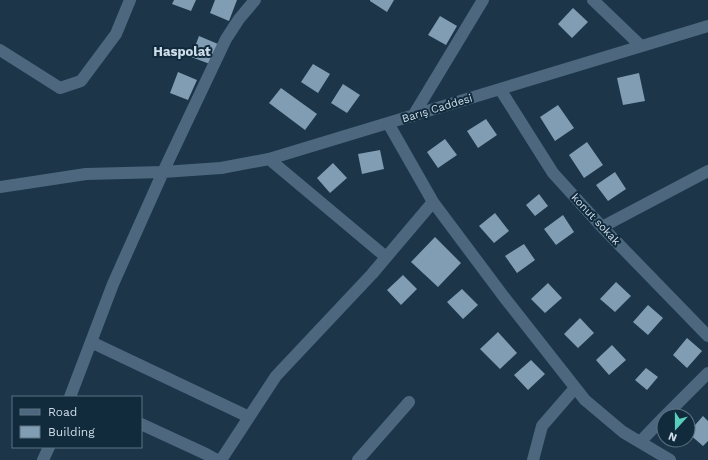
<svg xmlns="http://www.w3.org/2000/svg" width="708" height="460" viewBox="0 0 708 460" font-family="'Work Sans',sans-serif">
  <style>
    .building { fill: #809db3 }
    .lines { fill: none; stroke-linecap: round; stroke-linejoin: round }
    .minor { stroke: #4d687e; stroke-width: 12 }
    .labels { text-anchor: middle; stroke-width: 4; stroke-linejoin: round; paint-order: stroke }
    .street-label { font-size: 11px; fill: #cedde9; stroke: #112b3d }
    .quarter-label { font-size: 13px; font-weight: bold; fill: #cedde9; stroke: #112b3d }
  </style>
  <rect width="100%" height="100%" fill="#1c3548"/>
  <path class="building" d="M174,0h22l-5,11 -19,-7z
    M215,0h22l-8,21 -19,-8z
    M370,0h24l-7,12 -17,-11z
    M573,8l15,14 -16,16 -14,-14z
    M440,16l17,10 -11,19 -18,-10z
    M199,36l19,8 -8,20 -19,-7z
    M313,64l17,10 -12,19 -17,-11z
    M178,72l19,8 -9,20 -18,-7z
    M639,73l6,28 -22,4 -6,-27z
    M343,84l17,11 -13,18 -16,-10z
    M281,88l36,26 -12,16 -36,-27z
    M558,105l16,23 -19,13 -15,-24z
    M486,119l11,16 -19,13 -11,-17z
    M445,139l12,16 -19,13 -11,-16z
    M587,142l16,23 -19,13 -15,-23z
    M380,150l4,19 -22,5 -4,-20z
    M333,163l14,15 -17,15 -13,-15z
    M615,172l11,17 -18,12 -12,-16z
    M539,194l9,12 -13,10 -9,-11z
    M495,213l14,18 -15,12 -15,-17z
    M563,215l11,17 -18,13 -12,-16z
    M435,237l26,26 -23,24 -27,-25z
    M524,244l11,16 -18,13 -12,-17z
    M403,275l14,14 -16,16 -14,-15z
    M616,282l15,14 -16,16 -15,-13z
    M548,283l14,15 -17,15 -14,-14z
    M462,289l16,16 -15,14 -16,-17z
    M648,305l15,13 -15,17 -15,-13z
    M580,318l14,15 -16,15 -14,-14z
    M498,332l19,21 -17,16 -20,-20z
    M687,338l15,13 -15,17 -14,-13z
    M612,345l14,15 -17,15 -13,-15z
    M531,360l14,14 -17,16 -14,-15z
    M646,368l12,9 -11,13 -12,-10z
    M703,416l5,5v20l-5,5 -15,-13z"/>
  <g class="lines">
    <path class="minor" d="M593,0l48,46
      M0,50l60,38 21,-7 35,-47 14,-34
      M500,89l53,84 49,54 106,109
      M413,116l70,-116
      M388,123l45,79 71,95 81,103 38,32 47,28
      M269,159l117,98
      M0,187l86,-13 77,-2 58,-4 48,-9 439,-133
      M602,227l106,-56
      M91,342l158,75
      M70,397l43,-113 50,-112 63,-133 13,-20 16,-19
      M665,416l43,-43
      M141,424l65,30 11,6
      M640,442l24,-25
      M43,460l6,-13
      M221,460l55,-84 96,-102 61,-72
      M358,460l51,-58
      M533,460l9,-34 33,-38"/>
  </g>
  <g class="labels">
    <g class="street-label">
      <text transform="translate(437 108) rotate(-17)" y="4">Barış Caddesi</text>
      <text transform="translate(596 219) rotate(47)" y="4">konut sokak</text>
    </g>
    <g class="quarter-label">
      <text x="182" y="56">Haspolat</text>
    </g>
  </g>
  <rect x="12" y="396" width="130" height="52" fill="#112b3d" stroke="#5d7282"/>
  <rect x="20" y="409" width="20" height="6" fill="#4d687e" stroke="#5d7282"/>
  <text x="48" y="416" font-size="12" fill="#cedde9">Road</text>
  <rect x="20" y="426" width="20" height="12" fill="#809db3" stroke="#5d7282"/>
  <text x="48" y="436" font-size="12" fill="#cedde9">Building</text>
  <g transform="translate(676 428) rotate(201)"><circle r="19" fill="#112b3d" stroke="#5d7282"/>
  <path d="M0-3L7 15L0 10L-7 15Z" fill="#5acebd"/>
  <text y="-6" font-size="11" font-weight="bold" text-anchor="middle" fill="#cedde9">N</text>
  </g>
</svg>
